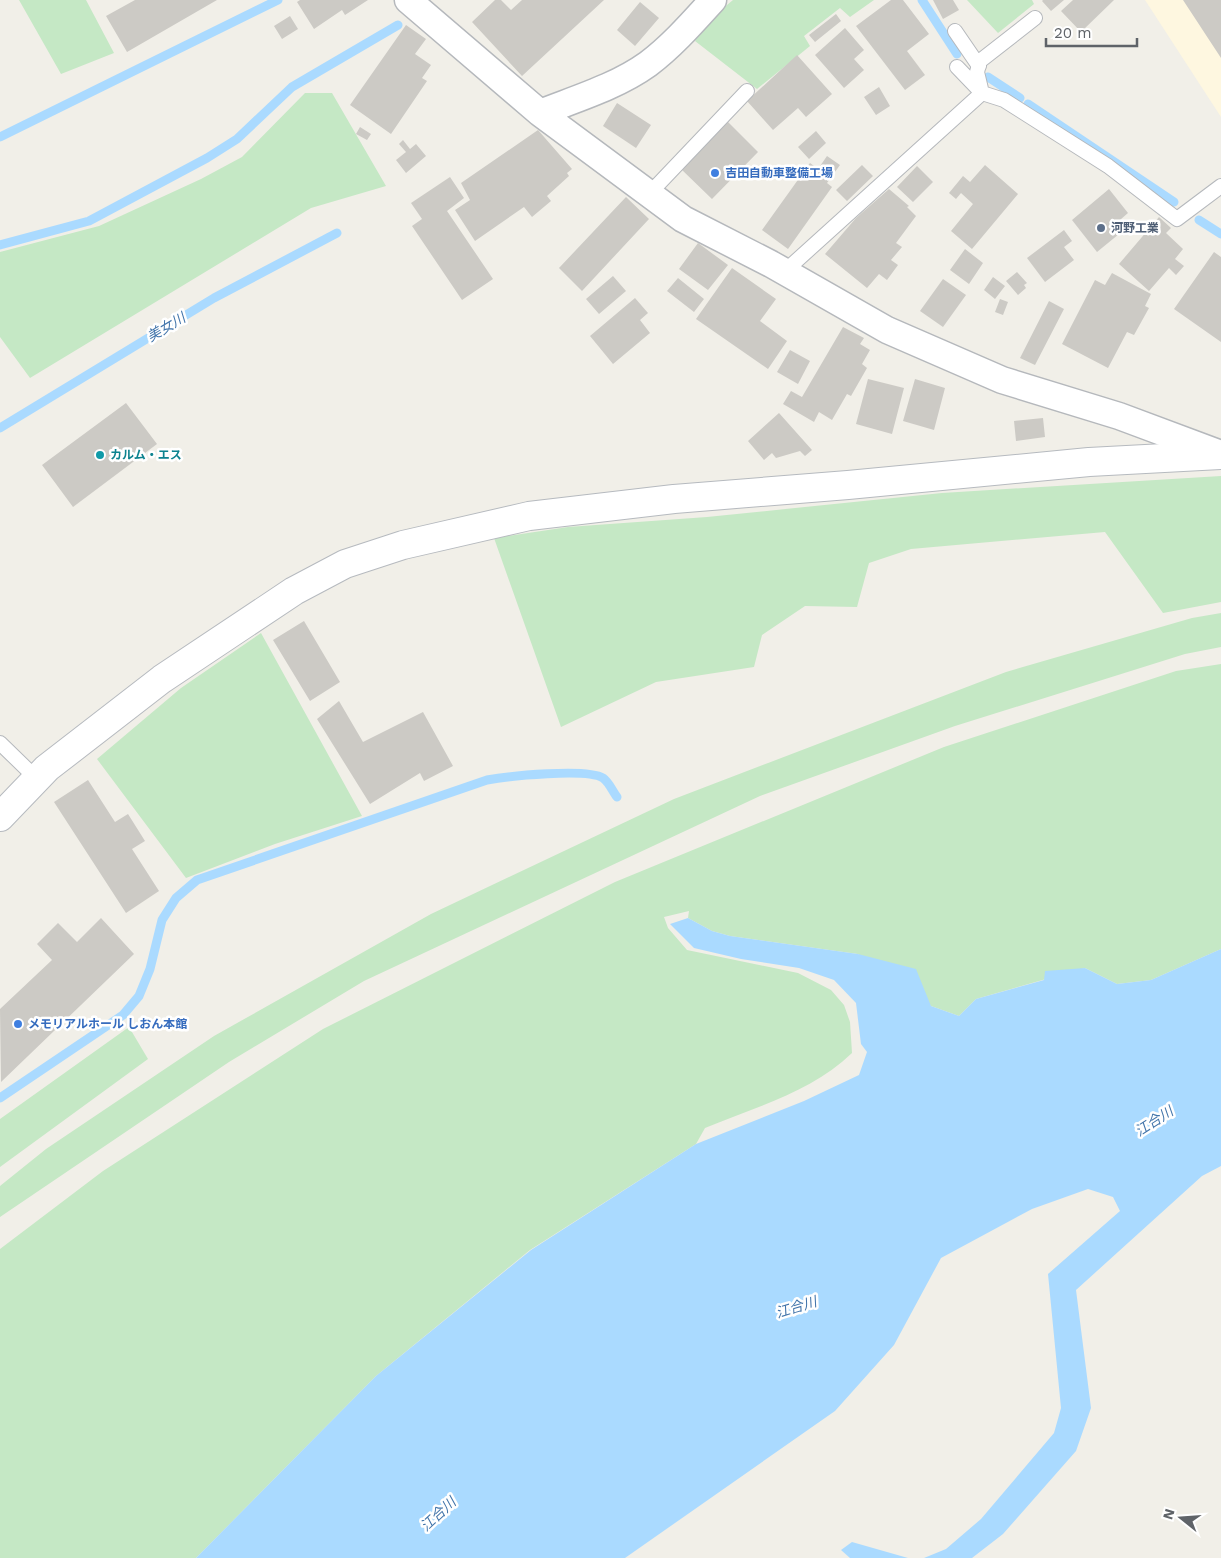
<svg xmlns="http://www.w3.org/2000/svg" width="1221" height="1558" viewBox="0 0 1221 1558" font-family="'Work Sans','Noto Sans JP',sans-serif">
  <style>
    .commercial { fill: #fef7e0 }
    .green { fill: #c5e8c5 }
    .water { fill: #aadaff }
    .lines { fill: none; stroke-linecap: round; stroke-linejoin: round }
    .stream { stroke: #aadaff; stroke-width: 9 }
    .building { fill: #cccac5 }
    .lane-casing { stroke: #b5b8bc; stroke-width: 16 }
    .street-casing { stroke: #b5b8bc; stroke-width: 29 }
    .secondary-casing { stroke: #b6babf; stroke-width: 30 }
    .lane { stroke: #fff; stroke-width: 14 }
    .street { stroke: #fff; stroke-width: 26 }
    .secondary { stroke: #fff; stroke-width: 28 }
    .shop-dot { fill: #3f7fe0; stroke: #fff; stroke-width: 2 }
    .service-dot { fill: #5c6f8a; stroke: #fff; stroke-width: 2 }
    .culture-dot { fill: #0f9aa8; stroke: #fff; stroke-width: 2 }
    .labels { text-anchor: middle; stroke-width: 5; stroke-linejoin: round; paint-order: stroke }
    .shop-label { font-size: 12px; font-weight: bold; fill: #366cbe; stroke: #fff; text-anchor: start }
    .service-label { font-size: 12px; font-weight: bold; fill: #4e5e75; stroke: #fff; text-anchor: start }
    .culture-label { font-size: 12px; font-weight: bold; fill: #0d838f; stroke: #fff; text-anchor: start }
    .water-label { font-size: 14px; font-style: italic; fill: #4174aa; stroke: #fff }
  </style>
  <rect width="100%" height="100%" fill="#f1efe8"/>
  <path class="commercial" d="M1145,0h76v117z"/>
  <path class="green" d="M19,0h67l28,53 -53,21z
    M733,0h141l-24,17 -10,-9 -36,28 6,10 -53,43 -62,-48 15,-22z
    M967,0h65l2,4 -36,29z
    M305,93h27l54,93 -75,22 -281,170 -30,-41v-85l99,-26 102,-47 41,-22z
    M1221,476v126l-58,11 -58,-81 -194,17 -42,14 -12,44 -52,-1 -43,29 -8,32 -98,15 -95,45 -67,-189 74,-11 139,-10 235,-24z
    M1221,613v34l-36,7 -230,72 -195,70 -396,185 -135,81 -229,155v-31l46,-37 168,-113 217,-122 243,-115 332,-127 186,-54z
    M261,633l101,183 -87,28 -89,34 -89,-119 84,-71z
    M1221,664v285l-70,31 -34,4 -32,-16 -109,31 -17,17 -28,-10 -73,-52 -128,-18 -18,-5 -24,-13 1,-7 -25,6 4,11 19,22 111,23 33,17 13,15 6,17 2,31c-40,39 -97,54 -147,75l-9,16 -166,106 -154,126 -180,182h-196v-309l103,-78 220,-142 292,-147 329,-135 232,-76z
    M129,1027l19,32 -148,108v-48z"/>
  <path class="water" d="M688,918l24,13 18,5 128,18 58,15 15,37 28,10 17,-17 68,-19 1,-9 40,-3 32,16 34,-4 70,-31v217l-19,10 -126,114 15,118 -15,43 -73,83 -31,24h-48l22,-9 35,-30 73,-86 7,-25 -13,-134 72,-63 -7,-14 -25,-8 -56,20 -91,49 -47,87 -59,66 -210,147h-429l180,-182 155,-126 165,-106 108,-43 55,-26 8,-23 -6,-8 -5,-41 -22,-23 -35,-12 -58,-9 -47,-11 -24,-24z
    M852,1542l56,16h-58l-9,-8z"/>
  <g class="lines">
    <path class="stream" d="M922,0l35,54
      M988,77l32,21
      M1028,104l146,98
      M0,137l278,-137
      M1199,220l22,14
      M0,245l89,-24 118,-63 30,-19 55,-52 106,-62
      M0,428l214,-130 123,-65
      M0,1098l123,-83 16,-19 11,-27 12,-49 14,-22 21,-18 290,-100c22,-4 100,-12 116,-2 6,4 10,14 14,19"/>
  </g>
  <path class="building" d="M135,0h82l-90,52 -21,-36z
    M300,0h68l-23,15 -3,-5 -28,19 -17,-27z
    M495,0h6l10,10 11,-10h82l-82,76 -50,-54z
    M891,0h12l26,34 -22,17 18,24 -20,15 -49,-64z
    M933,0h20l6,10 -16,9z
    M1043,0h21l-13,11 -9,-10z
    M1073,0h41l-33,32 -20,-21z
    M1183,0h38v58z
    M640,2l19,16 -24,28 -18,-16z
    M836,14l5,7 -26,21 -6,-7z
    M290,16l8,13 -16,10 -8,-13z
    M406,25l20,14 -11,15 16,11 -9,13 5,3 -36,53 -41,-29z
    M845,28l19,22 -10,9 10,11 -20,18 -29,-33z
    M797,55l35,39 -26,23 -8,-9 -25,22 -26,-29z
    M879,87l11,19 -14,9 -12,-18z
    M617,103l34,22 -15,23 -33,-22z
    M728,122l30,30 -46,47 -31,-30z
    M360,127l11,7 -4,6 -11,-6z
    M538,130l34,39 -5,4 2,3 -22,20 4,5 -19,16 -8,-10 -49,34 -20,-31 15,-10 -9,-17z
    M816,131l10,12 -17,16 -11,-12z
    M403,140l7,9 6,-5 10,12 -20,17 -10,-13 10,-8 -7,-8z
    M827,156l13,9 -13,18 5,4 -44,62 -26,-19 48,-67 8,6z
    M862,165l11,11 -26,25 -11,-11z
    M985,165l33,29 -46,55 -21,-18 22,-27 -12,-11 -5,6 -7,-6 14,-17 7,6z
    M917,166l16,16 -20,20 -16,-15z
    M450,177l14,21 -17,13 46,68 -31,21 -50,-74 10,-7 -11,-16z
    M889,189l20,17 -2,1 9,9 -20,27 6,4 -11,13 7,5 -11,15 -8,-6 -12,14 -42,-34 31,-36z
    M1109,189l19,24 -15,13 6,8 -22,18 -25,-32z
    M626,197l23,22 -67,72 -23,-23z
    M1159,217l12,11 -5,5 17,16 -8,10 9,7 -8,9 -7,-7 -20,23 -30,-27z
    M1064,230l8,11 -8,6 10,13 -29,22 -18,-24z
    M698,243l30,22 -20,25 -29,-21z
    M965,249l18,14 -14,21 -19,-14z
    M1214,252l7,5v85l-47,-33z
    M732,268l44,31 -16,22 27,20 -19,28 -72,-50z
    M1017,272l10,11 -3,2 2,3 -8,7 -12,-14z
    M1112,273l39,21 -6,12 4,2 -15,27 -7,-3 -19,36 -46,-24 33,-64 10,5z
    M613,276l13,15 -27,23 -13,-15z
    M993,277l12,9 -10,13 -11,-9z
    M678,278l26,21 -10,13 -27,-21z
    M943,279l23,16 -23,32 -23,-16z
    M635,298l13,15 -8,7 10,13 -37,31 -23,-28z
    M1000,299l8,3 -5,13 -8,-3z
    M1049,301l15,8 -29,56 -15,-7z
    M843,327l21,11 -4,6 10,6 -8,14 5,4 -16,28 -4,-2 -15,26 -13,-8 -5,10 -31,-18 8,-13 11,6z
    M790,350l20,11 -12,23 -21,-12z
    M868,379l36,9 -12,46 -36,-10z
    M915,379l30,9 -11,42 -31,-9z
    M126,403l31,41 -84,63 -31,-42z
    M779,413l33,37 -7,6 -5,-5 -24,7 -4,-5 -8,7 -16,-19z
    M1043,418l2,19 -29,4 -2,-20z
    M304,621l36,61 -30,19 -37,-61z
    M339,701l24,41 60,-30 30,54 -29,15 -4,-8 -50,31 -53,-85z
    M88,780l27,42 13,-8 17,27 -13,8 27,42 -33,22 -72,-111z
    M101,918l33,36 -133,128 -1,-73 52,-49 -15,-16 21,-21 19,19z"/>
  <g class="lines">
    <g class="lane-casing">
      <path id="lane" d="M955,31l24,35
        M957,67l25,26 22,7 104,66 69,53 44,-33
        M649,194l98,-103
        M784,272l198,-179 -5,-21 3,-11 55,-43
        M0,743l37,36"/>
    </g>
    <g class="street-casing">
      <path id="street" d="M408,0l132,113 143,106 88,45 116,66 115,50 117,36 102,38
        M540,113c35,-14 76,-26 108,-49 24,-18 45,-42 65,-64"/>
    </g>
    <g class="secondary-casing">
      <path id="secondary" d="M0,817l47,-49 115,-89 132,-88 51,-27 58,-19 126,-29 145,-17 174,-14 241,-23 132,-7"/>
    </g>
    <use href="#lane" class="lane"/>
    <use href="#street" class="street"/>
    <use href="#secondary" class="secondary"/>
  </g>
  <g class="shop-dot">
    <circle cx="715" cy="173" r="5"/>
    <circle cx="18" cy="1024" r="5"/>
  </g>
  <circle class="service-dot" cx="1101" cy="228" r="5"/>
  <circle class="culture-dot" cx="100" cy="455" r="5"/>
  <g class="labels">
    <g class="shop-label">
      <text x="725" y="177">吉田自動車整備工場</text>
      <text x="28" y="1028">メモリアルホール しおん本館</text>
    </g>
    <g class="service-label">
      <text x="1111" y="232">河野工業</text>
    </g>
    <g class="culture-label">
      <text x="110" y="459">カルム・エス</text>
    </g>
    <g class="water-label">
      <text transform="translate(166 327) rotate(-31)" y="5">美女川</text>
      <text transform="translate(1154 1121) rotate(-33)" y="5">江合川</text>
      <text transform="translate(796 1307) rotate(-17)" y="5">江合川</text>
      <text transform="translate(438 1514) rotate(-43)" y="5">江合川</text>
    </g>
  </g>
  <g transform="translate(1181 1518) rotate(287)" stroke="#ffffff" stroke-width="4" paint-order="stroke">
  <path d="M0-4L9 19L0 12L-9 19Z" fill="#5f6368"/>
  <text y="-8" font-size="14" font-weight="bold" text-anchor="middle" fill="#5f6368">N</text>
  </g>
  <path d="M1046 38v8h91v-8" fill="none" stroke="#5f6368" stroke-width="2.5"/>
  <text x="1054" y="38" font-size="15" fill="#5f6368" stroke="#ffffff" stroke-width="4" paint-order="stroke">20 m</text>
</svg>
